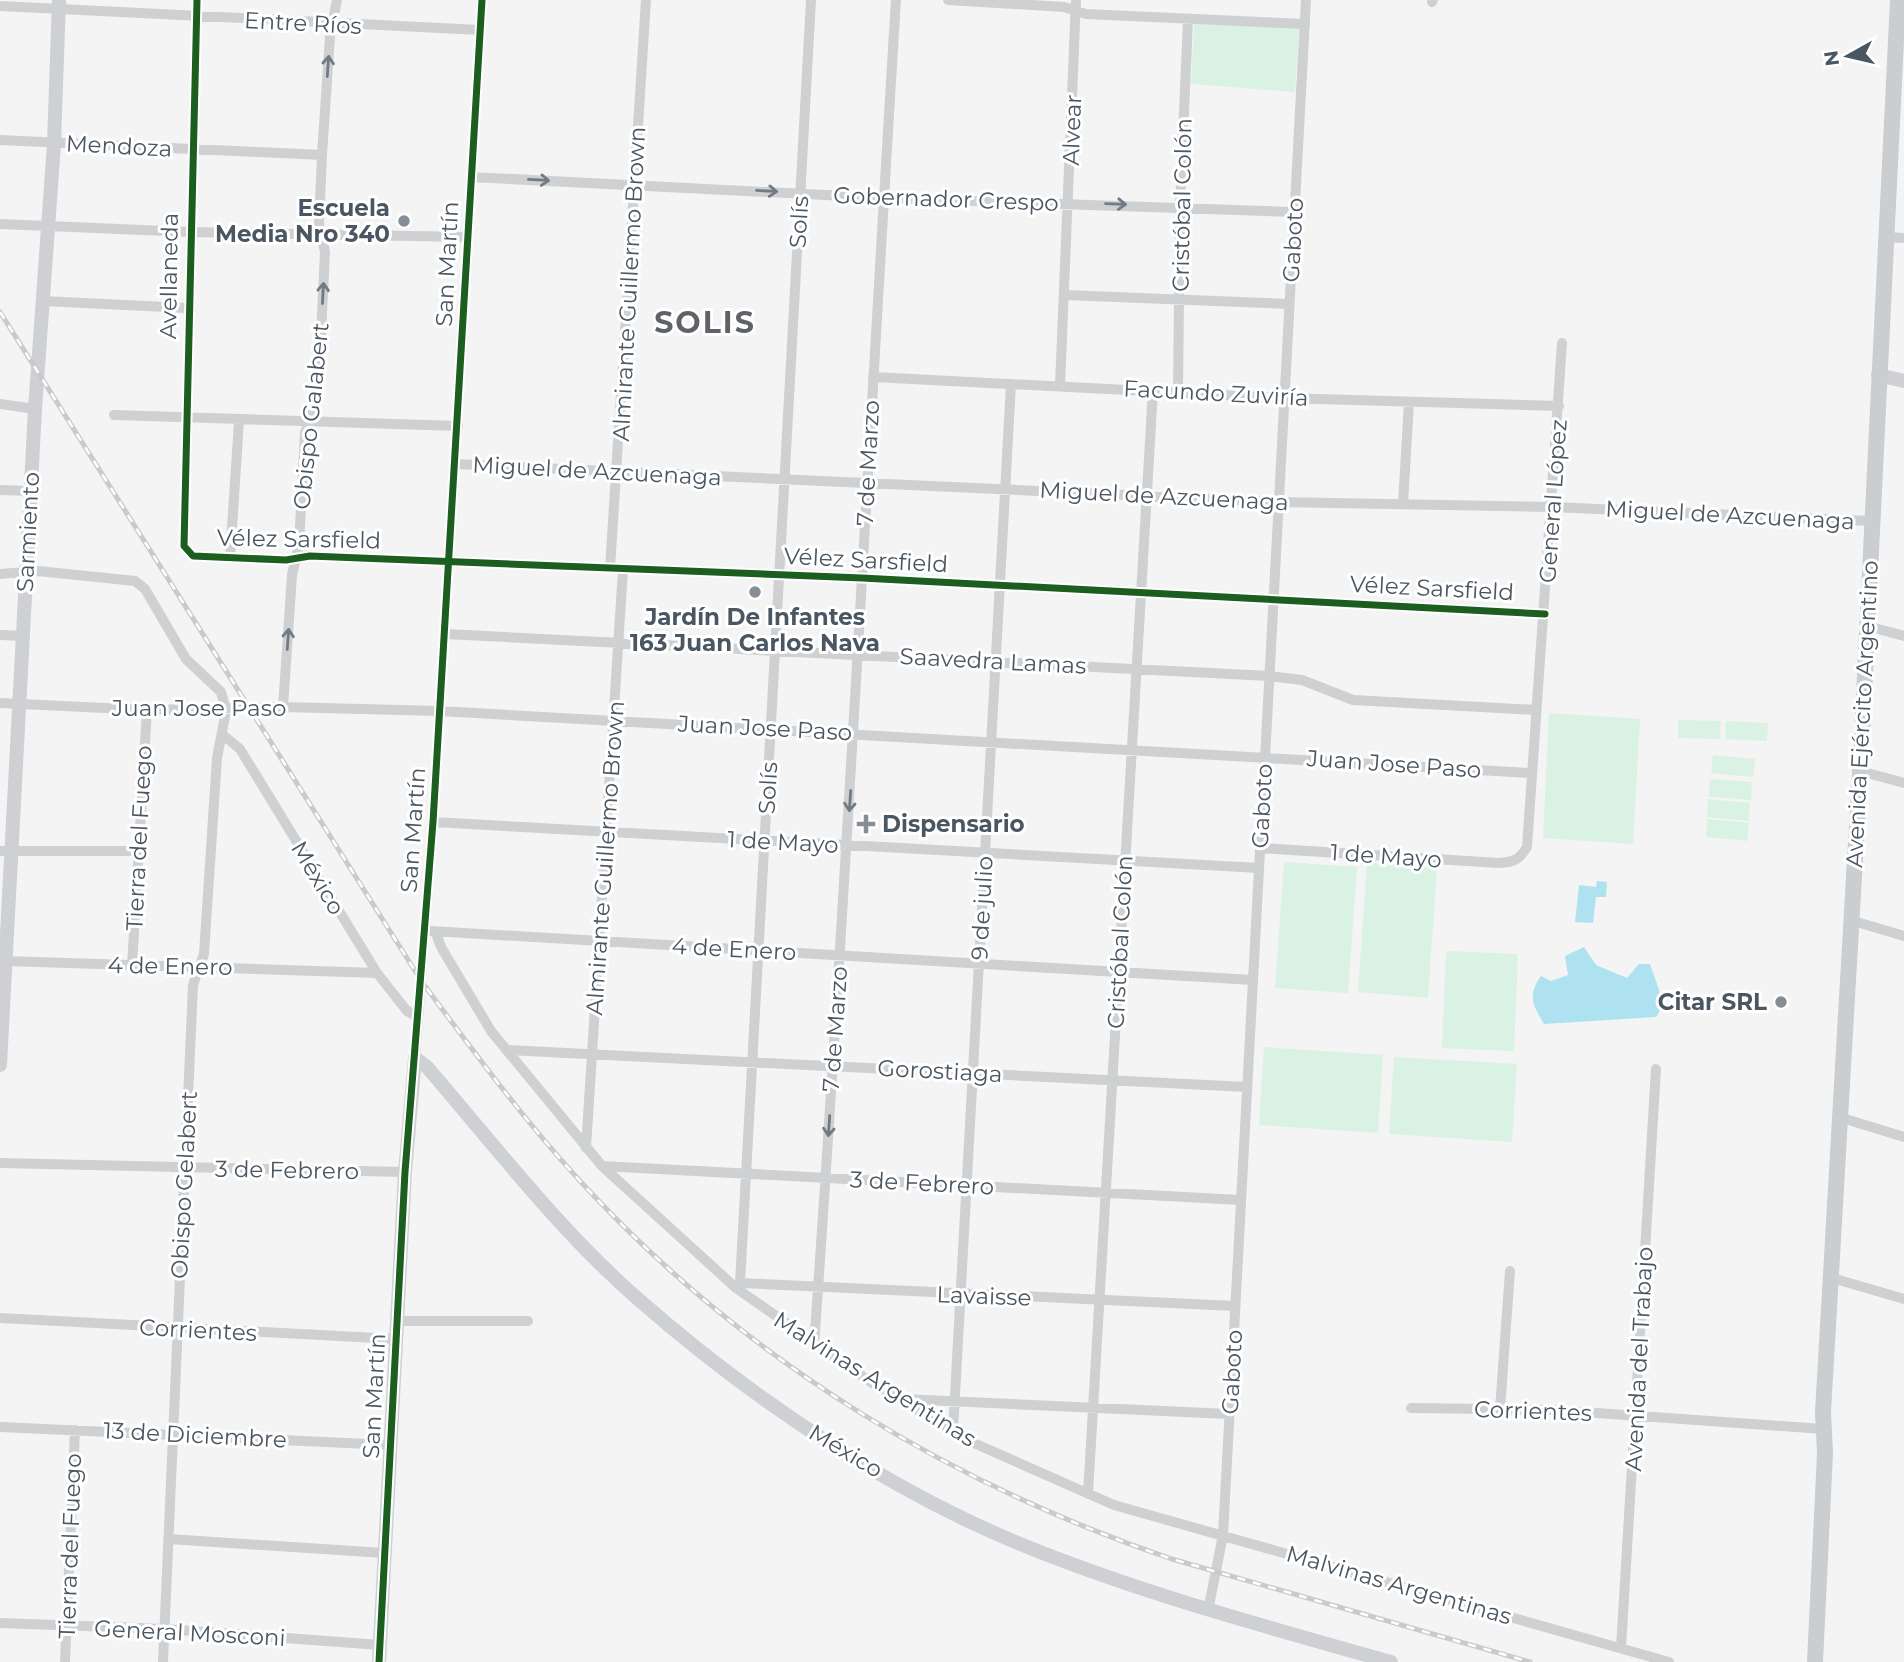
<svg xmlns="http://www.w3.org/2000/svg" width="1904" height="1662" viewBox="0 0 1904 1662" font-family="Montserrat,sans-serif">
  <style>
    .green { fill: #d9f2e3 }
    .water { fill: #aee2f0 }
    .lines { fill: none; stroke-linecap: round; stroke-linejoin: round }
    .street { stroke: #ced0d2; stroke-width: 10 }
    .secondary { stroke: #ced0d4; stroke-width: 14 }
    .primary { stroke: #caced1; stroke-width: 16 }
    .rail-casing { stroke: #c9cacc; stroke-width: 5 }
    .rail { stroke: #fff; stroke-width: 2.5; stroke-dasharray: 8; stroke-linecap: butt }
    .cycleway-casing { stroke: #fff; stroke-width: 11 }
    .cycleway { stroke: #1b5e20; stroke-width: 7 }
    .oneway { stroke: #727b83 }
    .poi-dot { fill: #868d94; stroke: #fff; stroke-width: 2.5 }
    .labels { text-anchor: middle; stroke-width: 6; stroke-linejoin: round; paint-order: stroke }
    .street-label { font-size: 23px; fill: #4a5661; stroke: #fff }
    .poi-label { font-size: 23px; font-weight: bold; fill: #4a5661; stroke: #fff; text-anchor: end }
    .district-label { font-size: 30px; font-weight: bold; letter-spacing: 2px; fill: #5f6368; stroke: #fff }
  </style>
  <rect width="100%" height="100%" fill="#f4f4f4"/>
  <path class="green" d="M1194,24l105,4 -4,64 -104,-8z
    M1549,713l91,6 -7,125 -90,-6z
    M1678,720l43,1 -1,18 -42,-1z
    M1726,721l42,2 -1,18 -42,-2z
    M1713,755l42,4 -2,18 -42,-4z
    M1710,779l42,3 -1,18 -42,-3z
    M1708,799l42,4 -1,18 -42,-4z
    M1707,819l42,4 -2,18 -41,-4z
    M1284,862l73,5 -9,126 -73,-5z
    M1367,863l70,5 -9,130 -70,-6z
    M1446,951l72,3 -4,97 -72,-3z
    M1264,1047l119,8 -5,78 -119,-8z
    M1394,1057l123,7 -5,78 -123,-8z"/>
  <path class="water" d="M1597,881l10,1 -1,15h-10l-3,26 -18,-1 4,-37 17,2z
    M1584,947l12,18 31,13 12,-14h11l14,40 -8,13 -112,7c-11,-19 -17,-28 -3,-48l10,5 17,-6 -3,-19z"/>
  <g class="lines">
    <path class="street" d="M197,0l-13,546 9,10 93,4 24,-4 552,22 683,36
      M948,0l116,7 22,7 219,10
      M1432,2l1,-2
      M0,6l480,24
      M0,140l322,15
      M471,177l413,21 410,14
      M0,224l190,8 278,5
      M1884,237l20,1
      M1065,295l224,9
      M43,301l144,7
      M873,377l411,21 275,8
      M1060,385l16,-385
      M1178,392l2,-186 8,-187
      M0,404l35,5
      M114,415l344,11
      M456,464l822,38 274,5 320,14
      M0,490l30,1
      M1403,504l6,-102
      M230,558l9,-137
      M610,568l36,-568
      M0,574l38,-3 97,10 10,8 41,70 35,33 5,19 -9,47 -13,196 -11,31 -30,677
      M1867,626l37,10
      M445,634l824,42 33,4 51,20 183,10
      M0,635l23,1
      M0,703l147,7 136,-3 156,4 1091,62
      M283,707l9,-132 7,-30 6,-112 13,-36 7,-145 -6,-27 3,-70 8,-119 7,-36
      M223,735l17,14 137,224 30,38 11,6
      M1860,771l44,12
      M433,822l826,46
      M1260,848l239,15c15,-1 20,-3 28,-16l35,-504
      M0,851h138
      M1850,920l54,16
      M431,931l822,49
      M435,931l6,16 50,84 111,135 134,122 139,97 101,59 138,61 555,157
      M5,961l372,12
      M132,966l15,-256
      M506,1050l741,37
      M415,1058l18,-236 49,-822
      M1839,1117l65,20
      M586,1148l37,-579
      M0,1163l405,9
      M602,1166l639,34
      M1832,1278l72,21
      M740,1283l71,-1283
      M736,1288l4,-5 495,23
      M0,1318l396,21
      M398,1321h130
      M814,1346c32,-448 54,-897 82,-1346
      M902,1399l327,15
      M1411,1408l144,2 268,19
      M1500,1409l10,-138
      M0,1427l390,18
      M953,1431l58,-1047
      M1088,1494l65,-1104
      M169,1539l215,14
      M1208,1611l15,-76 83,-1535
      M0,1623l165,6 215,16
      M1621,1648l35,-579
      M65,1662l10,-232"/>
    <path class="secondary" d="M1878,375l26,6
      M415,1058l12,9c68,79 133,164 211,232 115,101 255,195 397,251 116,46 236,78 356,112
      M0,1065l35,-656 19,-265 5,-144
      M379,1662l26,-490 10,-114"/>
    <path class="primary" d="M1815,1662l10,-209 -2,-41 38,-656 37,-756"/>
    <g class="rail-casing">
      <path id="rail" d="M0,312l422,670c55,74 109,148 173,215 159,168 358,288 577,362l358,103"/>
    </g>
    <use href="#rail" class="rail"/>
    <g class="cycleway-casing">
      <path id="cycleway" d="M197,0l-13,546 9,10 93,4 24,-4 552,22 683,36
        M379,1662l26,-490 28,-350 49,-822"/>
    </g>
    <use href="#cycleway" class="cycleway"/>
  </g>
  <defs><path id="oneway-shaft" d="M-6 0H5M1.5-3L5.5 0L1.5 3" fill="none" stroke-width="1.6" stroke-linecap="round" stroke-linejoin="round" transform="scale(1.75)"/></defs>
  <g class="oneway">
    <use href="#oneway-shaft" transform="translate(328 66) rotate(-86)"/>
    <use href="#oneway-shaft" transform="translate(539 180) rotate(3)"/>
    <use href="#oneway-shaft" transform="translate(767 191) rotate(3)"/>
    <use href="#oneway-shaft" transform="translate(1116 204) rotate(2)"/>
    <use href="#oneway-shaft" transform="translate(323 293) rotate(-87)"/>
    <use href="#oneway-shaft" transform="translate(288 639) rotate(-86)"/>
    <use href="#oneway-shaft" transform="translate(850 801) rotate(94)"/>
    <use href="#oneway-shaft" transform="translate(829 1126) rotate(94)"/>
  </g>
  <g class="poi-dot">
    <circle cx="404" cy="221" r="7"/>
    <circle cx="755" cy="592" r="7"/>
    <path d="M862.5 813.5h7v7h7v7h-7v7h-7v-7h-7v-7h7z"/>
    <circle cx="1781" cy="1002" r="7"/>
  </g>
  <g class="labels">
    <g class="street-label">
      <text transform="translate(303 23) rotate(3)" y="8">Entre Ríos</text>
      <text transform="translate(1072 130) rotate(-88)" y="8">Alvear</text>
      <text transform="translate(119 146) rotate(3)" y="8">Mendoza</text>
      <text transform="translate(946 199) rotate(2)" y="8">Gobernador Crespo</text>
      <text transform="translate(1182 205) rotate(-89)" y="8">Cristóbal Colón</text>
      <text transform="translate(799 222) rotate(-87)" y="8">Solís</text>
      <text transform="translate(1293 240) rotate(-87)" y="8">Gaboto</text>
      <text transform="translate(447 264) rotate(-87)" y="8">San Martín</text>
      <text transform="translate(169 276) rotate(-89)" y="8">Avellaneda</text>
      <text transform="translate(629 284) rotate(-87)" y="8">Almirante Guillermo Brown</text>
      <text transform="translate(1216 393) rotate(3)" y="8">Facundo Zuviría</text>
      <text transform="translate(311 416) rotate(-84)" y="8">Obispo Galabert</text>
      <text transform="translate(868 463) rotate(-87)" y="8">7 de Marzo</text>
      <text transform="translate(597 471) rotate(3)" y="8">Miguel de Azcuenaga</text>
      <text transform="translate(1164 496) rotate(3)" y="8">Miguel de Azcuenaga</text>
      <text transform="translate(1553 501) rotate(-86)" y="8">General López</text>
      <text transform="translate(1730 515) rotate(3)" y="8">Miguel de Azcuenaga</text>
      <text transform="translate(28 532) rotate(-87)" y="8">Sarmiento</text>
      <text transform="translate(299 539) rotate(1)" y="8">Vélez Sarsfield</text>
      <text transform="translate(866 560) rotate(3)" y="8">Vélez Sarsfield</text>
      <text transform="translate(1432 588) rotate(3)" y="8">Vélez Sarsfield</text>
      <text transform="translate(993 661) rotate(3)" y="8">Saavedra Lamas</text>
      <text x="199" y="716">Juan Jose Paso</text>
      <text transform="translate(1862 714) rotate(-87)" y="8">Avenida Ejército Argentino</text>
      <text transform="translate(765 728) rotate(3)" y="8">Juan Jose Paso</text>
      <text transform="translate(1394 764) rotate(4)" y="8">Juan Jose Paso</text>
      <text transform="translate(768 788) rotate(-87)" y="8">Solís</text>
      <text transform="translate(1262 806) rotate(-87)" y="8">Gaboto</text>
      <text transform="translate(413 830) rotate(-86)" y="8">San Martín</text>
      <text transform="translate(139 838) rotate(-87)" y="8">Tierra del Fuego</text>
      <text transform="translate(783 842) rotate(3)" y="8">1 de Mayo</text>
      <text transform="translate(1386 856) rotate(4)" y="8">1 de Mayo</text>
      <text transform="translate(605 858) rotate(-86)" y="8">Almirante Guillermo Brown</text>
      <text transform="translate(318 878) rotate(59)" y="8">México</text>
      <text transform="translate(982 908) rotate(-87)" y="8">9 de julio</text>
      <text transform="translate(1120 942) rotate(-87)" y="8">Cristóbal Colón</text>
      <text transform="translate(734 949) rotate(3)" y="8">4 de Enero</text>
      <text transform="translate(170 966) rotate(1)" y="8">4 de Enero</text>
      <text transform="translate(835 1029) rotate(-86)" y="8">7 de Marzo</text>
      <text transform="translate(940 1071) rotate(3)" y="8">Gorostiaga</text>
      <text transform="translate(287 1170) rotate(1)" y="8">3 de Febrero</text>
      <text transform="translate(922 1183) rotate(3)" y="8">3 de Febrero</text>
      <text transform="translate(184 1185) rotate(-87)" y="8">Obispo Gelabert</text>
      <text transform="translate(984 1296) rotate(2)" y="8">Lavaisse</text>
      <text transform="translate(198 1330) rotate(3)" y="8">Corrientes</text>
      <text transform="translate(1639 1359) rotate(-87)" y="8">Avenida del Trabajo</text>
      <text transform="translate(1232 1372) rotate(-87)" y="8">Gaboto</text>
      <text transform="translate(875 1379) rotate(32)" y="8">Malvinas Argentinas</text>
      <text transform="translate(374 1396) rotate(-87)" y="8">San Martín</text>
      <text transform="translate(1533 1411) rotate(2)" y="8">Corrientes</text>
      <text transform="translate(195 1435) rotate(3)" y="8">13 de Diciembre</text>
      <text transform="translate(846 1451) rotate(31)" y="8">México</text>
      <text transform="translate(70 1546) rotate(-88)" y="8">Tierra del Fuego</text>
      <text transform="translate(1399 1585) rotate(16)" y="8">Malvinas Argentinas</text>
      <text transform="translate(190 1633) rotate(3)" y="8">General Mosconi</text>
    </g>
    <g class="poi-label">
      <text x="390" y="216">Escuela<tspan x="390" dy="26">Media Nro 340</tspan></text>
      <text x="755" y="625" text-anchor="middle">Jardín De Infantes<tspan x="755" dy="26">163 Juan Carlos Nava</tspan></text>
      <text x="882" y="832" text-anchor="start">Dispensario</text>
      <text x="1767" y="1010">Citar SRL</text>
    </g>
    <g class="district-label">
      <text x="705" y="333">SOLIS</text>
    </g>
  </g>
  <g transform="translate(1848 56) rotate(262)" stroke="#ffffff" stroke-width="5" paint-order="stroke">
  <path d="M0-5L12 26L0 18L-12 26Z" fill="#4a5661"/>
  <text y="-10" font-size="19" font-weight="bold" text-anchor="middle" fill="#4a5661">N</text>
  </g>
</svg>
